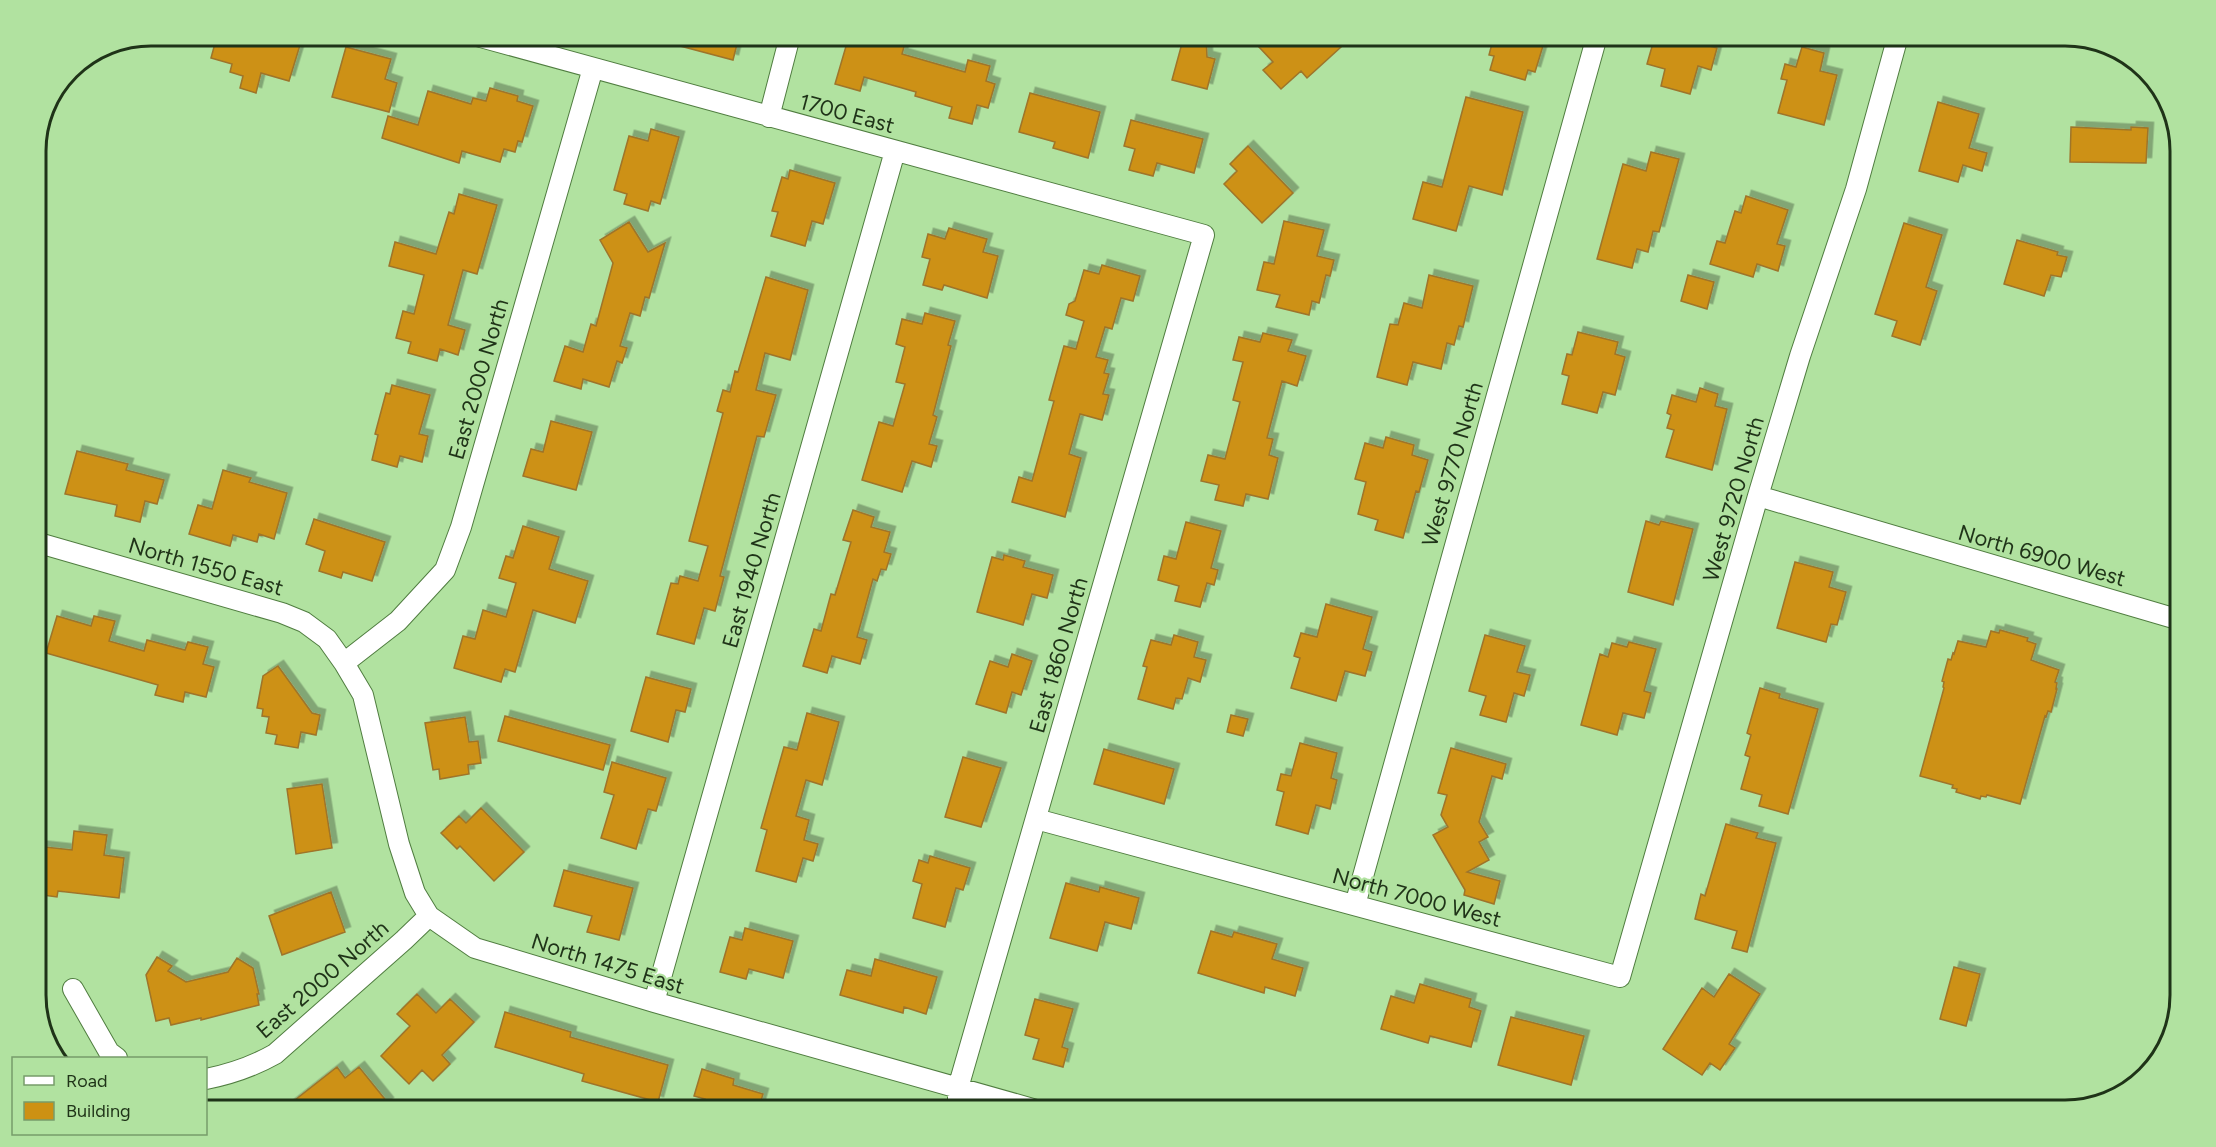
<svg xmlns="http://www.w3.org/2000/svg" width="2216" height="1147" viewBox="0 0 2216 1147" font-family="Figtree,sans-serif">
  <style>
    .building { fill: #cd9113; stroke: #9e742b; stroke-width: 1.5; filter: url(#shadow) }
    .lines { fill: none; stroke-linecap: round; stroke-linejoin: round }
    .minor-casing { stroke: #507d40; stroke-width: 22 }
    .minor { stroke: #fff; stroke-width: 20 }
    .labels { text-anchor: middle; stroke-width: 4.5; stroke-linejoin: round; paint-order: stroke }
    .street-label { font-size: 22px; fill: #1f3318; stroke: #b1e2a0 }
    .rim { fill: none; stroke: #1f3318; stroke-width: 3 }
  </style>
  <defs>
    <filter id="shadow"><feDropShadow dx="5.5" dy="-5.5" stdDeviation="0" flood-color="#0004"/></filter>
  </defs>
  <rect width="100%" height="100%" fill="#b1e2a0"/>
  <path class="building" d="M217,36h53l30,9 -11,36 -28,-8 -5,20 -16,-5 3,-12 -13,-4 2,-8 -21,-6z
    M662,36h77l-6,24 -72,-19z
    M849,36h46l11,3 -4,15 63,18 3,-12 22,6 -4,15 9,3 -7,24 -11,-3 -5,19 -23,-6 3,-11 -37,-11 1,-4 -52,-15 -4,14 -25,-7z
    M1184,36h22l1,21 8,2 -8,30 -35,-9z
    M1271,36h60l10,11 -34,31 -6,-7 -20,18 -18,-19 10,-8 -14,-15z
    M1494,36h52l-11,36 -7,-2 -3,10 -35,-10 4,-14 -5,-1z
    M1655,36h49l-2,8 15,4 -6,22 -13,-4 -8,28 -29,-8 4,-17 -18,-5z
    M346,47l45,12 -6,20 12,4 -8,29 -57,-15z
    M1802,47l22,6 -4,18 17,4 -13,50 -46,-12 9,-33 -6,-1 4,-15 11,3z
    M490,88l28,8 -1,5 16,5 -11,36 -4,-1 -3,11 -11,-3 -4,13 -38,-11 -3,12 -77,-25 6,-22 30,9 10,-34 43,13 2,-6 13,3z
    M1030,93l70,19 -12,46 -35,-10 2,-6 -36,-10z
    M1466,97l57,15 -21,83 -33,-9 -13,45 -43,-12 10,-37 19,5z
    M1938,102l41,12 -10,34 18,5 -5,18 -19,-6 -5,17 -39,-11z
    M1131,120l72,19 -9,34 -37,-10 -4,13 -24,-6 6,-21 -11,-3z
    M2071,127l60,3v-3l17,1 -2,35 -76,-1z
    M651,129l28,8 -19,67 -9,-3 -3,10 -24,-7 3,-10 -13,-4 15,-54 19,5z
    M1248,146l45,47 -31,30 -38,-39 13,-13 -7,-7z
    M1651,152l28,7 -20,73 -6,-1 -5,21 -11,-3 -5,19 -35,-9 26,-95 23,7z
    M790,170l45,13 -12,41 -11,-3 -7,25 -34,-10 7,-24 -6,-1 10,-34 6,2z
    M459,194l38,11 -20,69 -14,-4 -15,55 17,5 -7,25 -18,-6 -3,12 -29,-8 3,-11 -15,-4 7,-27 11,3 10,-39 -35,-9 6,-24 41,12 13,-42 5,2z
    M1746,196l42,14 -11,34 8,2 -7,25 -21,-7 -4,13 -43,-13 7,-23 8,2 10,-32 6,2z
    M1284,221l40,9 -7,26 17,4 -4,16 -4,-1 -7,28 -7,-2 -3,14 -33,-8 4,-12 -23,-5 7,-28 10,2z
    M629,222l19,30 17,-9 -16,55 -4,-1 -5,19 -10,-3 -10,33 7,2 -5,15 -5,-2 -8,26 -26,-8 -2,10 -27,-8 11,-35 18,6 8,-28 5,2 17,-63 -13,-23z
    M1904,223l38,12 -16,52 11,4 -17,54 -28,-9 5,-15 -22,-7z
    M949,228l38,11 -4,13 15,4 -11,42 -43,-13 -2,5 -19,-5 7,-26 -8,-2 6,-23 17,5z
    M2017,240l41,12 -1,3 10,2 -6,20 -10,-2 -7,21 -40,-12z
    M1102,265l38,11 -7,25 -12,-3 -9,31 -7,-2 -9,30 12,3 -4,13 5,1 -6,20 6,1 -7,25 -22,-6 -11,40 12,4 -16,59 -53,-15 7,-25 13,4 22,-80 -5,-1 15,-54 12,3 8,-28 -18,-6 3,-11 6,-3 9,-31 15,4z
    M1429,275l44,11 -10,41 -4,-1 -5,19 -7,-2 -6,26 -28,-7 -6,23 -30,-8 13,-53 8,1 6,-22 18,5z
    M1688,275l26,7 -7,27 -26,-8z
    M766,277l42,13 -18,70 -25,-7 -9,37 20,5 -12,42 -7,-1 -37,140 4,1 -9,34 -11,-3 -10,36 -37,-10 14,-51 7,1 2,-8 18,5 10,-35 -19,-5 34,-128 -6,-2 6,-21 7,2 5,-21 3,1z
    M925,313l30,8 -7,24 3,1 -18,69 4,2 -8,27 8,2 -6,21 -19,-6 -10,31 -40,-12 17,-58 14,4 12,-42 -9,-2 9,-35 -9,-3 6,-25 20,5z
    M1578,332l40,10 -3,12 10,3 -10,38 -12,-3 -6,21 -35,-9 7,-28 -7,-2 5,-20 5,1z
    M1263,333l29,7 -4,11 18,5 -9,30 -15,-5 -15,57 6,1 -4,16 9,3 -10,41 -22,-5 -3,12 -28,-6 4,-15 -18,-4 7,-26 17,4 15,-57 -7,-2 10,-38 -10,-2 6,-23 21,5z
    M392,385l38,10 -11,39 9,2 -6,26 -22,-6 -3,11 -25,-7 6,-25 -3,-1 11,-41 4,1z
    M1700,388l18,6 -3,12 12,3 -15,61 -46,-13 8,-27 -7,-2 4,-13 -4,-2 5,-18 24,7z
    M551,421l41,11 -16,58 -53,-14 8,-27 12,3z
    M1386,437l28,8 -2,10 16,5 -9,32 -3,-1 -13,47 -28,-8 3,-10 -20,-6 8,-32 -11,-3 10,-36 18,5z
    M77,451l51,13 -2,6 38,10 -7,24 -12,-3 -5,21 -25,-6 2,-11 -52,-11z
    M223,470l28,8 -2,4 38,11 -13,46 -15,-5 -2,8 -24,-7 -3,11 -41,-12 9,-29 14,4z
    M853,510l21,7 -3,10 19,5 -6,20 7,2 -5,16 -5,-1 -4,12 -4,-2 -16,58 10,3 -7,24 -28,-8 -5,17 -24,-7 11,-37 7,2 10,-37 4,1 16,-53 -8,-2z
    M314,519l71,23 -13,39 -29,-9 -2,6 -22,-7 6,-20 -19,-7z
    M1646,521l13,4 2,-4 32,8 -20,76 -45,-13z
    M1186,522l35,9 -10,37 7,2 -4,15 -7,-2 -7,24 -25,-6 4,-15 -21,-6 6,-24 12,3z
    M523,526l36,11 -10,32 39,12 -13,42 -42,-13 -18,62 -10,-3 -4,13 -47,-14 9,-32 12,3 8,-29 23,7 10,-34 -17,-5 7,-22 7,2z
    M1004,555l21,6 -2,6 30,8 -6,23 -15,-4 -9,31 -46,-13 15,-55 11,3z
    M1795,562l38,10 -4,15 17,5 -9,33 -6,-1 -5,18 -49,-14z
    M1326,604l46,13 -9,32 9,3 -7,24 -20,-5 -9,30 -45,-13 9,-30 -6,-2 7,-23 16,4z
    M57,616l34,10 3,-10 21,5 -6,20 35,10 3,-11 38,10 3,-8 20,5 -5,17 11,3 -8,30 -21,-5 -2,10 -28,-7 3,-10 -112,-32z
    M2000,630l28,8 -1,3 9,3 -5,16 28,10 -4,12 2,1 -1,6h1l-6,23 -3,-1 -2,6 -1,-1 -25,88 -33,-9 -1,2 -5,-1 -1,3 -24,-7 1,-3 -5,-1 1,-3 -33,-9 24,-88 -1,-1 1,-5 -2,-1 6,-22 3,1 2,-7 1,1 4,-13 28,6 5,-16 8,2z
    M1174,635l24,7 -4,15 12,3 -6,22 -12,-4 -6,21 -6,-1 -3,11 -35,-10 9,-32 -4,-1 8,-26 20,5z
    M1485,635l40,11 -8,26 13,3 -6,21 -10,-3 -8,29 -26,-7 6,-19 -17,-5z
    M1629,642l27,7 -12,42 7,2 -7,25 -21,-5 -6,22 -36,-10 19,-71 8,3 4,-14 15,4z
    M1012,654l20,7 -11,34 -9,-3 -6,21 -30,-9 14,-43 18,6z
    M278,666l34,47 8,2 -4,20 -15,-3 -3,16 -23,-4 2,-9 -11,-2 3,-16 -7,-1 1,-7 -6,-1 6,-32z
    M646,677l45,12 -6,23 -9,-2 -8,32 -37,-11z
    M1760,688l20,6 -1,4 39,11 -30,105 -29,-8 3,-11 -21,-6 9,-32 -5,-2 6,-20 -4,-2z
    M807,713l32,9 -17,63 -16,-5 -10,36 13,4 -5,20 14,4 -5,17 -10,-3 -7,24 -40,-11 11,-41 -6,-2 23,-81 13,3z
    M1231,715l17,4 -5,17 -16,-4z
    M505,716l105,29 -7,25 -105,-29z
    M465,717l4,25 9,-1 3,22 -13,2 1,9 -29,5 -1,-10 -6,1 -8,-47z
    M1300,743l37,10 -6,25 6,2 -7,29 -14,-4 -8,29 -32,-9 8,-33 -7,-2 4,-16 10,2z
    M1451,748l55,16 -4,15 -10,-3 -13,46 9,15 -9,5 10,18 -22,12 33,9 -6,23 -30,-9 1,-5 -32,-55 15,-8 -7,-12 6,-20 -9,-2z
    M1104,749l70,20 -10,35 -70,-20z
    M963,757l38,11 -20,59 -36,-10z
    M612,762l54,16 -10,33 -8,-2 -12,40 -35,-11 13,-43 -10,-3z
    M322,784l10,64 -36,6 -9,-65z
    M481,808l43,44 -30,29 -34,-35 -3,3 -16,-16 18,-17 7,7z
    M1726,824l32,9 -2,5 20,5 -29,109 -15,-4 5,-17 -42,-12 6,-25 4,2z
    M74,831l33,4 -3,20 20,3 -5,40 -61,-7 -1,6 -21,-3v-48l36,4z
    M930,856l40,12 -7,22 -7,-2 -11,39 -32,-9 9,-34 -9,-3 6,-21 9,3z
    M564,870l69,18 -14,52 -32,-8 5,-16 -38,-10z
    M1066,883l33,9 1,-5 39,11 -8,31 -26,-7 -8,29 -47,-13z
    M331,892l14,40 -63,23 -13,-39z
    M745,928l48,13 -10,37 -34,-9 -3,10 -26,-7 10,-35 12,3z
    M1211,931l21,6 2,-5 43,12 -5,15 31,9 -8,28 -30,-9 -1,6 -66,-20z
    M157,957l15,9 -4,5 18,11 42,-10 9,-14 16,10 6,26h-2l2,11 -58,15v-2l-30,7 -2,-7 -13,3 -10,-46z
    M875,959l62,18 -11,37 -22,-7 -1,6 -63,-18 7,-25 24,6z
    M1954,967l26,7 -14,52 -26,-7z
    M1729,974l31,20 -31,50 6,4 -15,22 -10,-7 -8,12 -39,-26 39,-61 12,9z
    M1420,984l51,15 -2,8 12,4 -10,36 -41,-11 -2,7 -47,-14 10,-33 23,7z
    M417,994l19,19 14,-14 24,23 -32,33 8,9 -17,17 -11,-11 -13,14 -28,-28 29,-30 -13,-12z
    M1035,999l38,10 -11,38 6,2 -5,18 -30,-8 6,-20 -14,-4z
    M505,1012l66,20 -1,5 98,28 -10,37 -76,-21 2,-7 -89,-27z
    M1511,1017l73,19 -13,49 -73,-20z
    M337,1067l8,11 14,-11 29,36 -10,8h-97z
    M702,1069l32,10 -1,6 30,9 -5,17h-57l4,-12 -11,-3z"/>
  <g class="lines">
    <g class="minor-casing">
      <path id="minor" d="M477,36l727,199 -246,853v23
        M769,117l21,-81
        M1758,496l422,124
        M39,543l243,70 22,9 23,17 17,24 19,32 36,149 16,49 14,23 46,32 179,54 386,109
        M344,663l54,-42 47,-51 16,-43 132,-459
        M1036,819l584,158 138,-481 42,-140 56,-167 42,-153
        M1355,905l242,-869
        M73,989l36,63 8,6
        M654,1002l241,-851
        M206,1079c25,-5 46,-12 69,-25l129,-114 25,-24"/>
    </g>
    <use href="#minor" class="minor"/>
  </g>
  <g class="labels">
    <g class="street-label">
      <text transform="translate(847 113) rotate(15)" y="8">1700 East</text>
      <text transform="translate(478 379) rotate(-74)" y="8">East 2000 North</text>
      <text transform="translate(1452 464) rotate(-74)" y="8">West 9770 North</text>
      <text transform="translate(1733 499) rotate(-74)" y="8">West 9720 North</text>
      <text transform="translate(2042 555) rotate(16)" y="8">North 6900 West</text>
      <text transform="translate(206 566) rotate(16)" y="8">North 1550 East</text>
      <text transform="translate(751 570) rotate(-74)" y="8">East 1940 North</text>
      <text transform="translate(1058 655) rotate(-74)" y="8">East 1860 North</text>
      <text transform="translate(1417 897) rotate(15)" y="8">North 7000 West</text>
      <text transform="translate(608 963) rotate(17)" y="8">North 1475 East</text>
      <text transform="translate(322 979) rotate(-41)" y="8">East 2000 North</text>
    </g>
  </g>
  <path d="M0 0H2216V1147H0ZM151 46H2065A105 105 0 0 1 2170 151V995A105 105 0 0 1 2065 1100H151A105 105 0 0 1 46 995V151A105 105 0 0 1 151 46Z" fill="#b1e2a0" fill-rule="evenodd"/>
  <path class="rim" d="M151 46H2065A105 105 0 0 1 2170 151V995A105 105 0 0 1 2065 1100H151A105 105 0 0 1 46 995V151A105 105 0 0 1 151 46Z"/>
  <rect x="12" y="1057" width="195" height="78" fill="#b1e2a0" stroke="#779c6a" stroke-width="1.5"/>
  <rect x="24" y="1076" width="30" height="9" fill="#ffffff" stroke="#779c6a" stroke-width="1.5"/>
  <text x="66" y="1087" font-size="18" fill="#1f3318">Road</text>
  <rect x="24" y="1102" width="30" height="18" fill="#cd9113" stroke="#779c6a" stroke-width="1.5"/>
  <text x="66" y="1117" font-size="18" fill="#1f3318">Building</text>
</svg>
